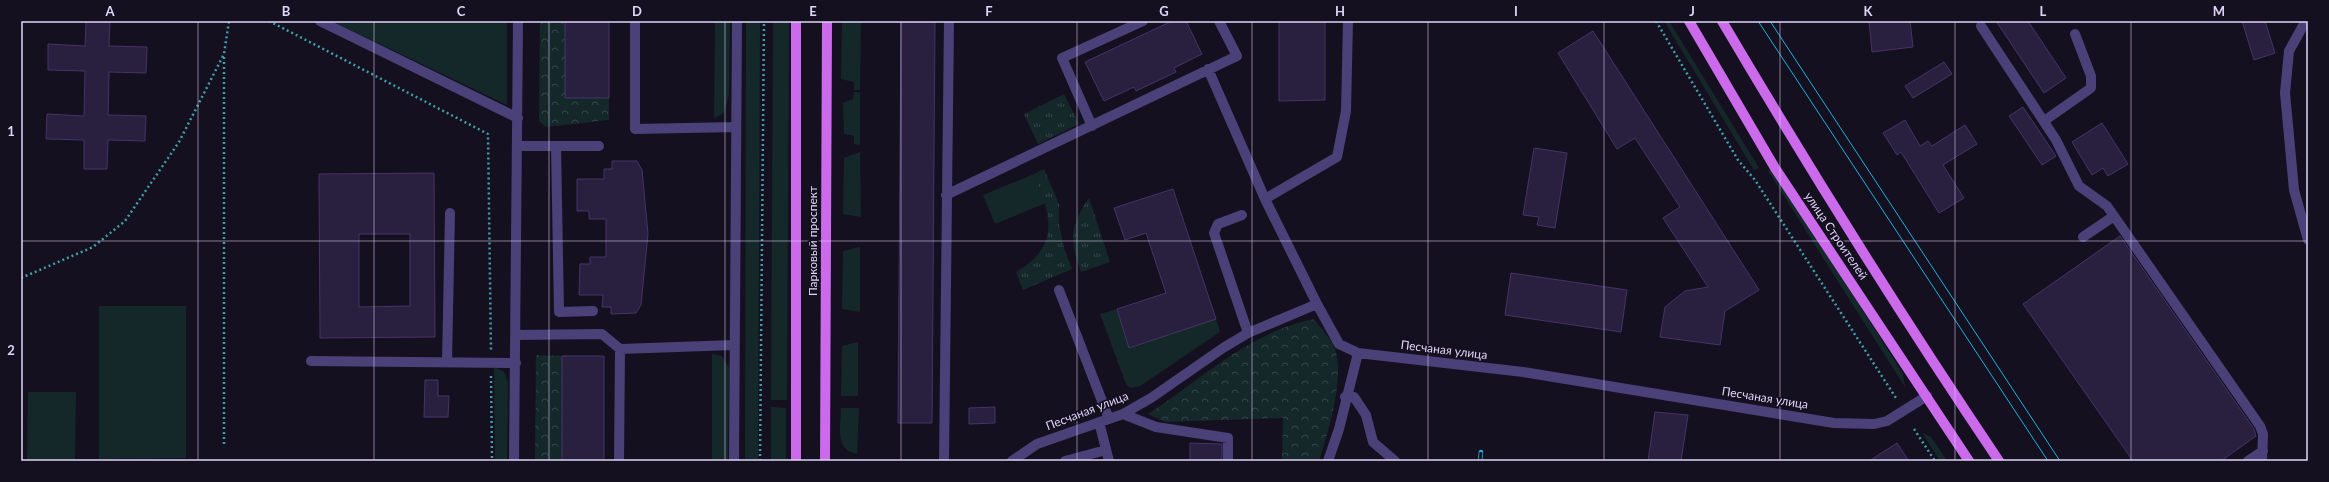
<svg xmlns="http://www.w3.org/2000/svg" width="2329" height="482" viewBox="0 0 2329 482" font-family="Lato,sans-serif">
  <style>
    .grass { fill: #14282a }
    .forest { fill: url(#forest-crowns) }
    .park { fill: url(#park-tufts) }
    .building { fill: #291f3f; stroke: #443468; fill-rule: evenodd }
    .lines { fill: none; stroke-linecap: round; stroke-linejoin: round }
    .path { stroke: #3e9fa5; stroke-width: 2.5; stroke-dasharray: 2 3; stroke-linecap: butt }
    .minor { stroke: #4a4179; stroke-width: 10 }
    .major { stroke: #cb6aeb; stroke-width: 10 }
    .tram { stroke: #1db3dd; stroke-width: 1 }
    .rail-casing { stroke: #1db3dd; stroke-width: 4.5 }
    .rail { stroke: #151020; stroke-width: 3; stroke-dasharray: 9; stroke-linecap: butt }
    .grid { fill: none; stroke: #ded5f9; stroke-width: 1; stroke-opacity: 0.55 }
    .labels { text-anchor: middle; stroke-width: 3.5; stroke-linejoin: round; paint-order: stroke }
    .street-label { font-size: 12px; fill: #ded5f9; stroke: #151020 }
    .neatline { fill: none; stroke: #ded5f9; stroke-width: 1.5 }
    .grid-label { font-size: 13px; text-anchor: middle; font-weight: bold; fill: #ded5f9 }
  </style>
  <defs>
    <pattern id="forest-crowns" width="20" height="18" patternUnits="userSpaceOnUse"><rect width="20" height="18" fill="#14282a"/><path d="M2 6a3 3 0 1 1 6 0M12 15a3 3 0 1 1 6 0" fill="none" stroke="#36464a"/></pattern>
    <pattern id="park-tufts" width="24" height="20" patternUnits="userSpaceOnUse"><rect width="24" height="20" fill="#14282a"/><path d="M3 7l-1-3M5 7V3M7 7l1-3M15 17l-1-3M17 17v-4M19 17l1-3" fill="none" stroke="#36464a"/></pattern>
  </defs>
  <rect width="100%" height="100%" fill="#151020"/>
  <path class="grass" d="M332,21h175v84z
    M715,21h15l-1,74 -5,18 -10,5z
    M746,21h14l-2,440h-13z
    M773,21h16l-2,379h-16z
    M842,21h19l-1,69h-6v-8l-13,-3z
    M1664,21h5l90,147 -5,2z
    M854,92h6v53l-6,-1v-8l-10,-2 -1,-31 10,-4z
    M860,152l1,65 -18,-3 1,-56z
    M1773,168l130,206 2,13 -137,-216z
    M1034,174l12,29 -51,21 -12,-29z
    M860,247v65l-18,-3 1,-58z
    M99,306h87v152l-87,1z
    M1117,309l13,39 86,-29 4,13 -80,54 -10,2 -4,-4 -26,-70z
    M858,342v54h-17l1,-50z
    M712,354l10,2 7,12 -1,93h-16z
    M494,367l10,5 4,10 -1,79h-12z
    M28,392h48l-1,69h-48z
    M771,407l15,1v53h-15z
    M841,408h18l-2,46c-23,-4 -16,-28 -16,-46z
    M1922,433l9,4 16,24h-7z"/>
  <path class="forest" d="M540,21h25l44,77v22l-63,7 -7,-6z
    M1314,319c6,9 18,20 21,30 10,28 -7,84 -16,112h-37l1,-43 -118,4 -17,-8c54,-35 101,-82 166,-95z
    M536,355l26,1v105h-27z"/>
  <path class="park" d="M1064,94l15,30 -41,20 -14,-30z
    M1044,169l15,35v20l5,24 8,21 -49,21 -7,-18c45,-26 35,-58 18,-98z
    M1089,198l21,64 -29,10c-11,-32 -12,-45 8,-74z"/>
  <path class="building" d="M86,21h24l-1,25 38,1 -1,26 -37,-1 -1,43 38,1 -1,25 -37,-1 -1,29h-23v-29l-38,-1 1,-25 37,2 1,-45 -37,-1v-26l37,2z
    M565,21h44v77h-44z
    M901,21h34l-3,402h-34z
    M1172,21h14l16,33 -28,14 2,4 -40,19 -2,-4 -30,14 -19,-39z
    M1279,21h46v79l-46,1z
    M1869,21h41l3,26 -41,5z
    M1996,21h32l38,57 -22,15z
    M2242,21h23l10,32 -21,7z
    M1593,31l166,259 -34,21 -5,34 -60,-8 5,-30 20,-16 23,-4 -45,-69 17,-11 -45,-69 -18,11 -59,-96z
    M1944,62l8,12 -39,24 -8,-12z
    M2023,107l33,49 -14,9 -33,-49z
    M1905,120l15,26 8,-5 4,5 33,-21 12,19 -34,21 21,33 -25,15 -38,-61 -4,3 -14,-22z
    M2102,123l26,41 -20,12 -5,-8 -11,7 -20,-33z
    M1534,148l33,5 -12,75 -18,-3 2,-8 -16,-2z
    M612,161h25l5,9 6,64 -7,71 -5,8 -25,1v-7h-9l1,-12h-24l1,-31h10v-7h16v-38h-17v-8h-12v-32h27v-10h8z
    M434,173l1,164 -115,1 -1,-164zM359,234h51v72l-51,1z
    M1173,189l43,130 -87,29 -12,-39 49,-16 -20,-60 -21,7 -11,-32z
    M2120,236l134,193 2,7 -35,25h-88l-110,-157z
    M1511,273l116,17 -6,42 -116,-17z
    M562,356h42v105h-42z
    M425,380h13v16h11l-1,21h-24z
    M995,407v16l-26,1v-16z
    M1655,412l33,3 -7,46h-33z
    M1190,443l32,1v17h-32z
    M1897,443l12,18h-40z"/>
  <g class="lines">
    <path class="path" d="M269,21l219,113 3,217
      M1656,21l82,139 17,20 141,218
      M21,278l72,-31 32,-26 54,-79 45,-88 5,-33
      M491,376l1,85
      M1914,429l21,32
      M224,444v-390
      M760,461l4,-440"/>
    <path class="minor" d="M320,21l198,97
      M635,21v108l101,-2
      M2308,22l-4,2 -15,27 -4,42 9,97 14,50
      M1981,26l75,114 23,46 28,20 153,220 3,8 -1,27
      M1208,69l57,130
      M2044,121l47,-33v-12l-16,-42
      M1092,126l-30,-68 81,-37
      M518,146h81
      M556,146l3,166 34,-1
      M946,195l291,-139 -18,-35
      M1242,215l-24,9 -4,9 34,100
      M2083,237l31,-21
      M1059,290l50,129
      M1317,304l-52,-105 72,-42 9,-46 2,-90
      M516,335l86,-1 18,15
      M311,361l205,2
      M447,362l3,-149
      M1345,397h9l12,18 7,27 22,19
      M1123,414l33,13 72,11v23
      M1099,422l10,39
      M514,461l4,-440
      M619,461l1,-112 114,-4
      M734,461l3,-440
      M944,461l5,-440
      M1012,461l25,-17 86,-30 28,-16 72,-50 25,-15 69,-29 22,40 19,9 165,19 311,51 40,1 13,-3 40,-25
      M1065,461l41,-11
      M1328,461l11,-32 19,-76
      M2248,461l15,-10"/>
    <path class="major" d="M1689,21l86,147 194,293
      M1722,21c88,149 180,296 277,440
      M796,461v-440
      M825,461l2,-440"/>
    <path class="tram" d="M1758,21l290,440
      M1770,21l290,440"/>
    <g class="rail-casing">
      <path id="rail" d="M1480,461l1,-9"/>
    </g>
    <use href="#rail" class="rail"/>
  </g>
  <path class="grid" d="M198,21v440M374,21v440M549,21v440M725,21v440M901,21v440M1077,21v440M1252,21v440M1428,21v440M1604,21v440M1780,21v440M1955,21v440M2131,21v440M21,241h2287"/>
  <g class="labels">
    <g class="street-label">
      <text transform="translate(1836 236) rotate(56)" y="4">улица Строителей</text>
      <text transform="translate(813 241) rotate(-90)" y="4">Парковый проспект</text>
      <text transform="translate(1444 350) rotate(7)" y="4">Песчаная улица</text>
      <text transform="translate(1765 398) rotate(9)" y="4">Песчаная улица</text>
      <text transform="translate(1087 411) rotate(-21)" y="4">Песчаная улица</text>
    </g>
  </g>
  <rect width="2329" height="482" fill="none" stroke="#151020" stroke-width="44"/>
  <rect x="22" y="22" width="2285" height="438" class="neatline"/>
  <g class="grid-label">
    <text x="110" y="16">A</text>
    <text x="286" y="16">B</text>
    <text x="461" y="16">C</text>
    <text x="637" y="16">D</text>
    <text x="813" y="16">E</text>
    <text x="989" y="16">F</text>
    <text x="1164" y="16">G</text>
    <text x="1340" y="16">H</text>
    <text x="1516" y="16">I</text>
    <text x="1692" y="16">J</text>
    <text x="1868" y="16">K</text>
    <text x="2043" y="16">L</text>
    <text x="2219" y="16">M</text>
    <text x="11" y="136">1</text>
    <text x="11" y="355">2</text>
  </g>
</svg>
